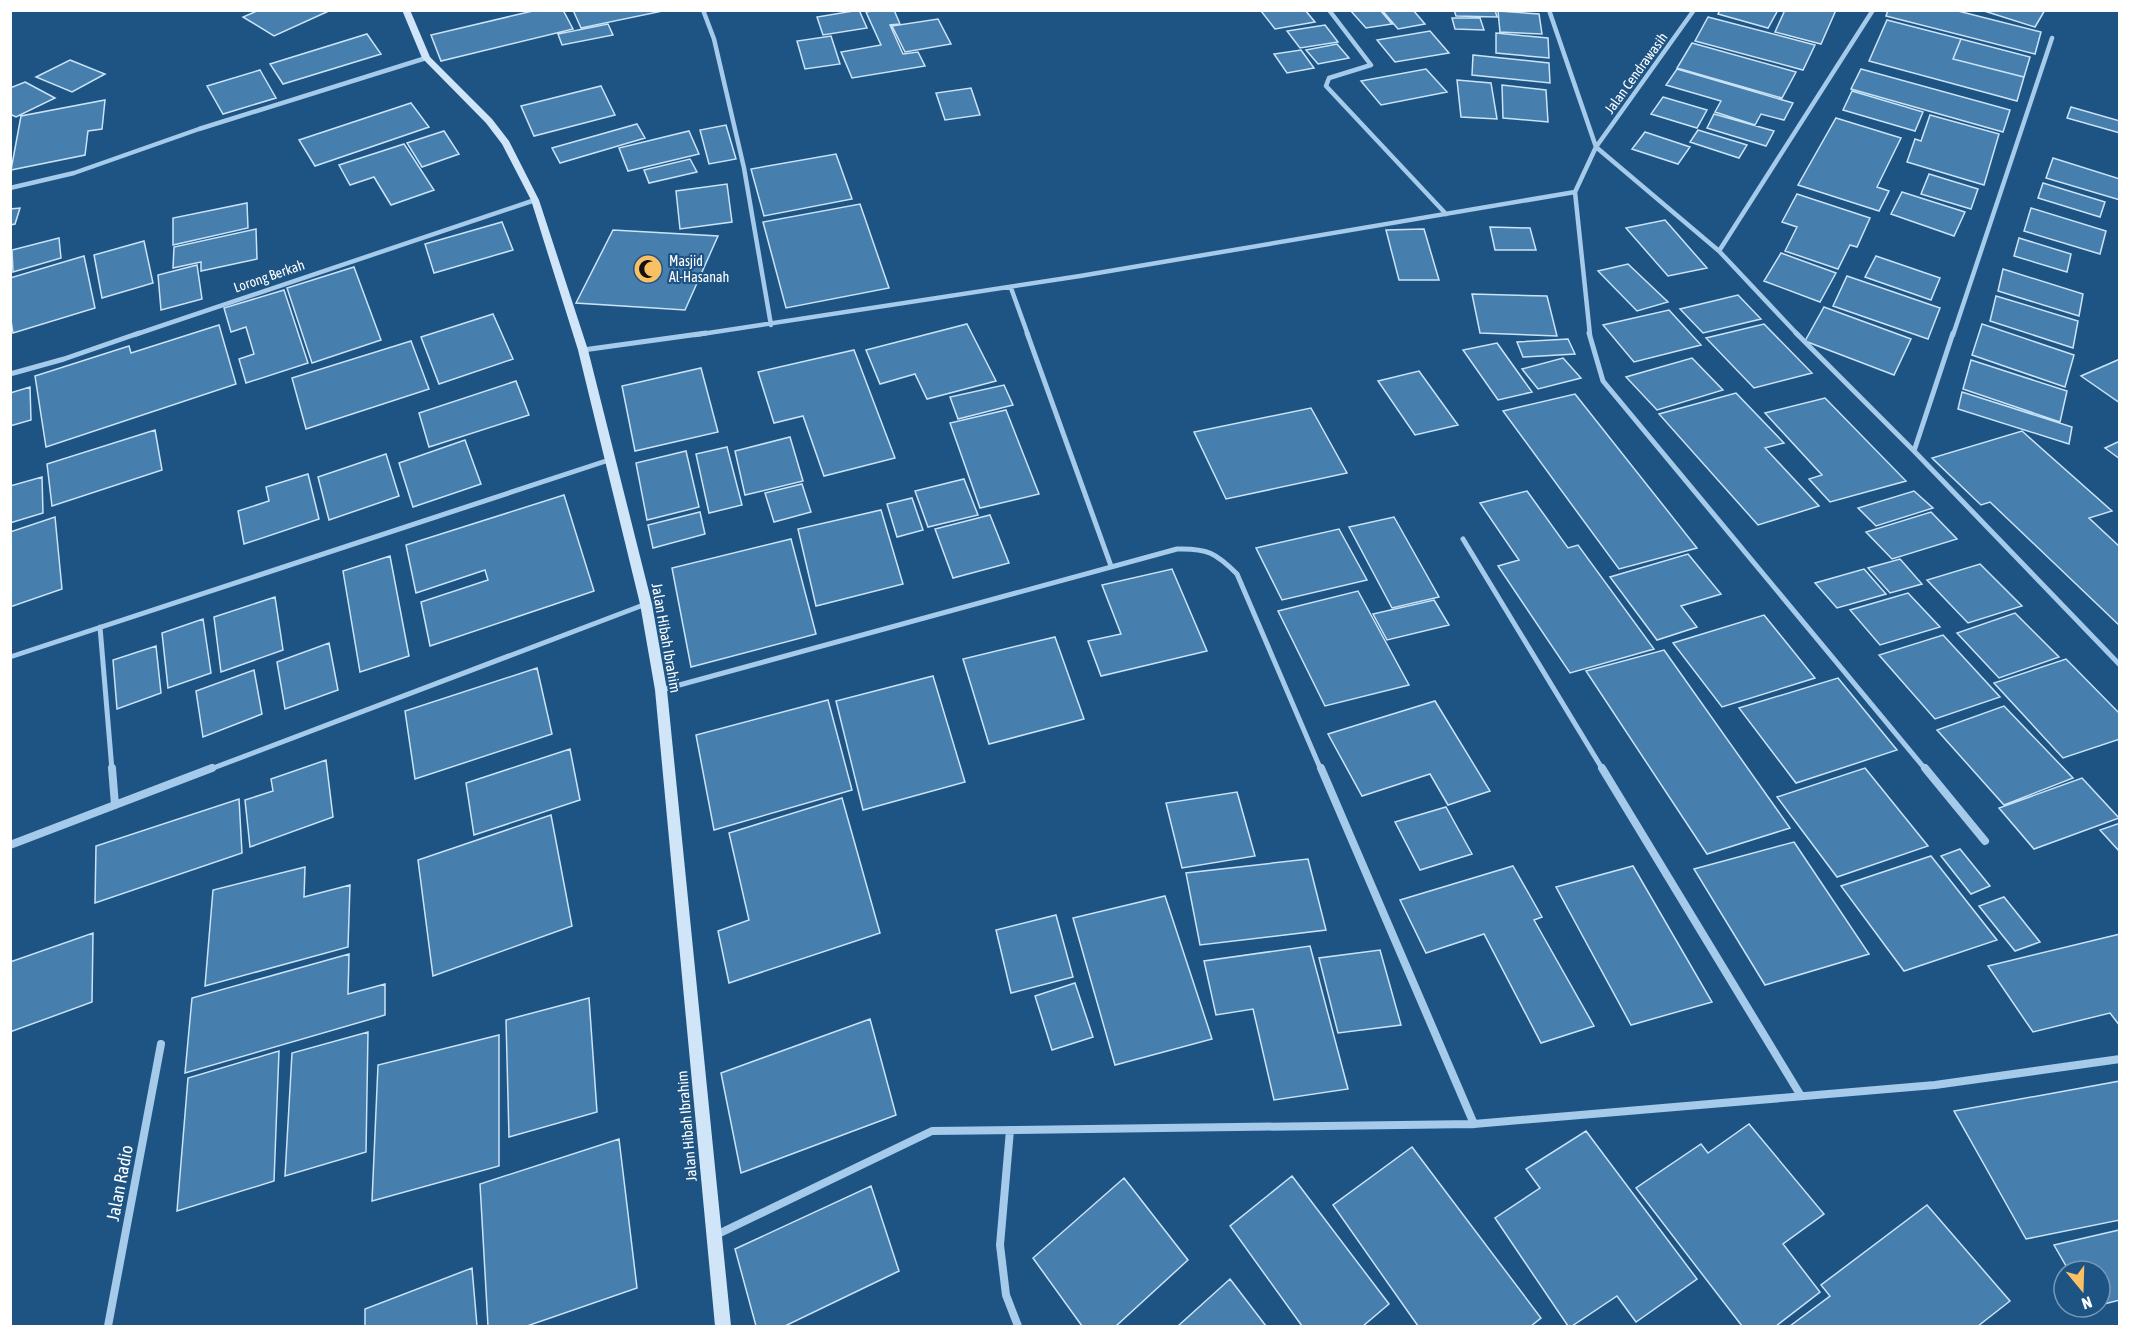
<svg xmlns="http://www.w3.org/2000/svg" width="2130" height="1337" viewBox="0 0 2130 1337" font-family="'Asap Condensed',sans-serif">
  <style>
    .building { fill: #467ead; stroke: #cae3f7; stroke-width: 1.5 }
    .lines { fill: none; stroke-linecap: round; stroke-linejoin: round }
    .street-far2 { stroke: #a5caea; stroke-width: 4.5 }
    .street-far1 { stroke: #a5caea; stroke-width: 5 }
    .street { stroke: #a5caea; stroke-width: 8 }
    .secondary { fill: #d1e5f8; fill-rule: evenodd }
    .labels { text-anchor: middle; stroke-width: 4.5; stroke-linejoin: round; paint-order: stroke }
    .far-street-label { font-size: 14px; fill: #fff; stroke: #1e5484 }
    .far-poi-label { font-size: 14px; fill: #fff; stroke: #1e5484; text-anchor: start }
    .street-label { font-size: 15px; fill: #fff; stroke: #1e5484 }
    .near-street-label { font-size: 18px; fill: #fff; stroke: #1e5484 }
  </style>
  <rect width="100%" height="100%" fill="#1e5484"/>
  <path class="building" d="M259,10h72l-57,26 -31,-19z
    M537,10h26l10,19 -132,32 -10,-26z
    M573,10h90v1l-82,17z
    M859,10l8,18 -44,7 -6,-18z
    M878,10h16l6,14 -10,1 13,29 15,-2 7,14 -73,12 -11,-26 40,-7 -15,-33z
    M1305,10l10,12 -40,7 -14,-18z
    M1350,10h30l12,14 -26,4z
    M1382,10h31l12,14 -27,5z
    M1454,10h41l2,7 -41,-1z
    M1720,10h58l-10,18 -50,-14z
    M1785,10h51l-15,34 -46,-12z
    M1888,10h66l87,22 -6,22 -149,-38z
    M1981,10h64l-10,17z
    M1498,11l41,3 3,20 -42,-2z
    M1708,17l107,28 -12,25 -108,-29z
    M1452,18h28l4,12 -29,-1z
    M938,19l13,25 -46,8 -13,-26z
    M1887,20l74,19 -8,20 71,18 -7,24 -148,-40z
    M608,24l5,11 -51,10 -4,-11z
    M1325,25l13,17 -38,6 -13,-17z
    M1430,31l19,22 -54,9 -18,-22z
    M1496,33l52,5 1,20 -53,-5z
    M367,34l14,20 -98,30 -13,-20z
    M831,36l9,28 -35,5 -8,-28z
    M1961,39l69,18 -6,20 -71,-18z
    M1692,43l104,29 -14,26 -105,-30z
    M1337,44l12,14 -31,6 -12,-14z
    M1301,50l13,18 -27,5 -13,-19z
    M1473,55l76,8 1,20 -78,-8z
    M70,60l35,14 -33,18 -36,-15z
    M1426,69l21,23 -66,13 -20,-24z
    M1677,69l116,34 -9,17 -23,-6 -6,11 -40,-13 6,-11 -55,-16z
    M1861,69l149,41 -7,22 -152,-43z
    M260,70l16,28 -53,16 -16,-28z
    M1457,80l34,3 6,36 -36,-2z
    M25,82l30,16 -39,19 -6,-3v-26z
    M1502,85l44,5 2,32 -45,-4z
    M601,86l14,29 -81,21 -13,-30z
    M971,88l9,27 -35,5 -9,-27z
    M1852,91l71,21 -8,19 -72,-21z
    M1663,97l44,13 -10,18 -46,-14z
    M105,100l-3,29 -14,2 -3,24 -74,15 10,-54z
    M411,103l18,24 -114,39 -16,-26z
    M2071,107l49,14v12l-53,-15z
    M1714,114l60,17 -8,15 -59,-18z
    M1930,115l69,19 -15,51 -77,-23 8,-23 6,2z
    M1836,118l65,20 -24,49 12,4 -10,20 -81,-26z
    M637,124l8,14 -85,25 -8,-15z
    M726,125l10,34 -27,5 -9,-34z
    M1698,130l49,15 -8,13 -49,-16z
    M444,131l15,23 -37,13 -15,-24z
    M689,131l10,23 -71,17 -9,-23z
    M1645,132l45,15 -12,17 -46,-15z
    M404,144l30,46 -43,15 -17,-28 -24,8 -11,-20z
    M836,154l16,45 -88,17 -13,-47z
    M2053,158l67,21v21l-74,-22z
    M690,159l7,13 -48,11 -5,-13z
    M1929,174l49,15 -7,20 -50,-15z
    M2043,183l62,19 -5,15 -62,-19z
    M727,184l5,38 -52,7 -4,-38z
    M1902,192l63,20 -11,24 -63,-22z
    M1797,194l73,24 -13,29 -7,-2 -12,24 -53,-18 12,-24 -15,-5z
    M247,203l1,25 -75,17v-27z
    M860,204l29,84 -103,20 -23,-86z
    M20,208l-5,16 -5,1v-16z
    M2031,208l75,23 -6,23 -76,-23z
    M1665,220l42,48 -39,8 -42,-48z
    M502,222l11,28 -79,23 -9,-29z
    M1490,227l40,1 6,22h-41z
    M256,229l1,30 -56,12v-9l-28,6 1,-21z
    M1424,229l15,51h-40l-13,-50z
    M613,230l105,6 -33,74 -109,-7z
    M59,238l2,20 -48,14 -1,-22z
    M2019,238l52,16 -4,18 -53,-16z
    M144,241l9,42 -51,15 -8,-43z
    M1781,253l55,20 -16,29 -56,-21z
    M84,256l11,52 -82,25 -3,-19v-36z
    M1876,256l64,22 -9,22 -66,-23z
    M1628,264l40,38 -31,9 -39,-40z
    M197,265l5,34 -41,11 -3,-35z
    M354,267l27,73 -69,23 -25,-75z
    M2003,269l80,25 -4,22 -81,-25z
    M1847,276l93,32 -12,31 -95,-33z
    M284,290l24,73 -62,20 -7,-24 15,-5 -8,-27 -15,5 -7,-24z
    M1472,294l75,2 10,40 -77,-3z
    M1738,295l23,24 -58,14 -23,-24z
    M1996,296l82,25 -5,27 -83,-27z
    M1824,307l87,32 -17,36 -89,-34z
    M1669,310l32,35 -67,17 -31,-37z
    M493,314l20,45 -74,25 -18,-47z
    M967,324l29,57 -69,18 -12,-25 -35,10 -14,-34z
    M1764,324l48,49 -58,15 -48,-50z
    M1982,324l92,31 -9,32 -93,-32z
    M219,325l17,59 -190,63 -11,-71 94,-30 2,7z
    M1568,339l7,15 -52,3 -6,-15z
    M411,341l18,48 -123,40 -14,-51z
    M1497,343l35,49 -34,8 -35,-50z
    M854,350l41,108 -71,18 -21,-60 -29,7 -16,-51z
    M1563,358l18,20 -43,11 -16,-20z
    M1692,358l31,32 -66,20 -31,-33z
    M2120,359v44l-39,-27z
    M1971,360l96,31 -7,31 -97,-33z
    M701,368l17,64 -83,19 -13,-65z
    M1419,371l39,54 -43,10 -37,-54z
    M516,381l13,34 -100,32 -10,-34z
    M1004,385l9,20 -55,14 -8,-22z
    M30,387l1,33 -21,6v-33z
    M1962,392l110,35 -3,17 -111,-35z
    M1736,393l48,50 -19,5 54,58 -61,19 -99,-111z
    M1575,394l122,154 -78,21 -116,-158z
    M1825,398l81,83 -76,21 -21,-23 13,-4 -57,-62z
    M1311,408l36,65 -121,26 -32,-67z
    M1006,410l33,84 -59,14 -30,-85z
    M155,430l7,40 -110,36 -5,-42z
    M2022,431l90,80 -23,7 31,29v79l-130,-124 -9,3 -49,-47z
    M790,437l13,44 -58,14 -10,-44z
    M465,440l16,44 -68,23 -14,-44z
    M2120,441v18l-15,-11z
    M727,447l15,58 -33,8 -13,-59z
    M686,451l13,56 -52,13 -11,-57z
    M386,454l13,42 -70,24 -11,-43z
    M308,474l11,45 -75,25 -6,-33 31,-10 -3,-14z
    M42,477l1,36 -33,10v-37z
    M964,479l14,36 -50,12 -13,-36z
    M802,484l9,28 -37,10 -9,-29z
    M1527,491l41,57 10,-3 76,104 -84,24 -72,-107 21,-6 -39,-57z
    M1914,491l19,17 -57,18 -18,-18z
    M564,495l30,96 -164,55 -9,-44 67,-22 -3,-10 -69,23 -10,-48z
    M912,498l11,32 -26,7 -10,-33z
    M881,510l22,74 -87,22 -18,-77z
    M700,512l5,22 -52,14 -5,-23z
    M1931,512l26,27 -65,20 -26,-27z
    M990,515l19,48 -56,15 -18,-49z
    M55,517l7,72 -52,18v-75z
    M1394,517l45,80 -47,11 -43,-81z
    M1339,529l28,51 -85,20 -26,-52z
    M791,539l25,95 -125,33 -19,-99z
    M1688,554l33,40 -40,12 16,21 -40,13 -47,-63z
    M390,556l19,100 -49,16 -17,-101z
    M1900,559l22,25 -32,9 -22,-25z
    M1980,564l42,42 -54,17 -41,-43z
    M1172,569l35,82 -106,25 -13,-35 33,-7 -19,-49z
    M1864,569l22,25 -49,14 -22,-25z
    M1358,591l51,94 -84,21 -47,-95z
    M1908,593l32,34 -60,18 -30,-35z
    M275,597l8,53 -62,22 -7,-55z
    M1434,600l15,25 -62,15 -14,-26z
    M2015,613l44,44 -60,21 -42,-45z
    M1764,615l51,63 -93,29 -49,-64z
    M203,619l8,54 -43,15 -6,-55z
    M1943,635l57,62 -65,22 -56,-64z
    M1055,637l29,82 -95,25 -26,-85z
    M329,643l9,47 -53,19 -8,-47z
    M156,646l5,47 -44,16 -4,-49z
    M1664,650l126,178 -83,26 -121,-183z
    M2066,659l54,55v25l-57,19 -69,-75z
    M537,668l15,66 -137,45 -10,-68z
    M254,670l8,44 -59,23 -7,-46z
    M933,676l32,106 -102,28 -27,-109z
    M1838,678l59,72 -101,33 -57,-75z
    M828,700l24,90 -138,40 -18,-95z
    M1435,701l55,90 -42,14 -18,-31 -68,22 -34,-62z
    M2004,706l69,72 -69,27 -67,-75z
    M570,749l10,51 -106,35 -8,-52z
    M326,760l7,57 -83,30 -5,-47 28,-9 -2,-12z
    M1865,768l63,78 -91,31 -60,-80z
    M2082,778l37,40 -85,31 -35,-41z
    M1237,792l18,64 -73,12 -16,-65z
    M842,798l38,135 -151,50 -11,-52 31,-11 -20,-87z
    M239,799l3,54 -147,50 1,-57z
    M1446,807l26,47 -52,16 -25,-48z
    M551,815l21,111 -139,50 -15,-116z
    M2120,823v29l-20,-22z
    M1794,842l75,112 -104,31 -71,-116z
    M1960,849l30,37 -19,8 -30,-38z
    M1931,856l66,84 -93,31 -63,-85z
    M1308,859l18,71 -126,15 -14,-72z
    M1513,866l29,51 -8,3 60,106 -53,17 -57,-109 -58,19 -26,-53z
    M1633,866l79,136 -81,23 -75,-138z
    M305,867l-1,30 46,-12 -2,62 -143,39 8,-96z
    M1165,896l47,143 -97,26 -42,-147z
    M2004,897l36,45 -25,9 -36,-45z
    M1056,915l17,62 -62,16 -15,-63z
    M93,933l-1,69 -82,30v-70z
    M2120,934v92l-10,-13 -77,19 -45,-66z
    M1310,946l38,143 -74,11 -21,-91 -37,6 -12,-54z
    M1380,950l21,75 -63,8 -19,-75z
    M349,954l-1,40 37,-10v31l-200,58 7,-75z
    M1075,983l18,54 -41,13 -17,-54z
    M589,998l8,114 -88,25 -3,-117z
    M870,1019l26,96 -155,58 -20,-100z
    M368,1032l-2,120 -81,24 7,-123z
    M499,1035v131l-127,35 6,-136z
    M279,1051l-5,130 -97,30 11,-133z
    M2120,1081v139l-94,19 -72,-128z
    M1749,1124l75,90 -41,30 37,48 -44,34h-34l-106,-138 65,-44 7,9z
    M1586,1131l111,148 -61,43 -19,-26 -45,30h-4l-73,-108 45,-30 -14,-19z
    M619,1139l18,149 -110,38h-39l-8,-142z
    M1412,1147l129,171 -10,8h-113l-85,-121z
    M1292,1176l97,128 -26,22h-61l-72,-100z
    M1124,1178l64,82 -72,66h-34l-49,-68z
    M871,1186l28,85 -114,55h-29l-21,-77z
    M1927,1205l83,96 -32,25h-188l40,-30 -9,-11z
    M2119,1230l1,70 -20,5v-34h-31l-15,-26z
    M472,1268l5,58h-112v-17z
    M1230,1279l36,47h-88z"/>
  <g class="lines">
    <path class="street-far2" d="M703,10l11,29 30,129 27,157
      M1329,10l42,55 -42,13 -3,8 120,128
      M1549,10l47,137 123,104 79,84
      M10,188l64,-15 125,-44 227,-71
      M1575,192l15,143
      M1719,251l154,-241
      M1011,288l17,47
      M134,335l401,-135
      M695,335l385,-59 495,-84 21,-45 98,-137
      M1953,335l99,-297"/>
    <path class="street-far1" d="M1027,333l84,233
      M1589,333l14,48 323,389
      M1796,333l118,118 206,214
      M583,350l123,-17
      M10,374l54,-15 75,-26
      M1914,451l39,-118
      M1463,539l140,231
      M100,627l12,143
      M10,657l599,-197
      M661,690l516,-141c30,-1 39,4 60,25l84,196
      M208,770l438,-166"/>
    <path class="street" d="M112,768l3,37
      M1321,768l153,356
      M1602,768l199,328
      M1925,768l60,73
      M10,845l202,-77
      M1010,1130l-10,115 6,50 12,31
      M716,1235l216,-104 542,-7 461,-39 185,-26
      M108,1326l53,-282"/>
    <path class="secondary" d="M402,10h8l20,47 62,62 17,22 30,59 49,150 64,254 15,86 64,636h-16l-60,-636 -15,-86 -62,-254 -47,-150 -29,-56 -16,-21 -64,-65z"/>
  </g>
  <defs>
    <g id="mosque-disc" transform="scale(1.5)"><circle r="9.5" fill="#f9c164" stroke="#1e5484"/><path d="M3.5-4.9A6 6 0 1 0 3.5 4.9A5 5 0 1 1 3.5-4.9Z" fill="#111"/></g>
  </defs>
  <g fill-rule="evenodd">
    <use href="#mosque-disc" x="648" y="269"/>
  </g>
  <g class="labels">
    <g class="far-street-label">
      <text transform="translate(1636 73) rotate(-54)" y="5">Jalan Cendrawasih</text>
      <text transform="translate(269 276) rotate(-19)" y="5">Lorong Berkah</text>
    </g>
    <g class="far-poi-label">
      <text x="669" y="266">Masjid<tspan x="669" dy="16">Al-Hasanah</tspan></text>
    </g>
    <g class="street-label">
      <text transform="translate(666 638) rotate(80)" y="5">Jalan Hibah Ibrahim</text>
      <text transform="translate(687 1126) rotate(-95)" y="5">Jalan Hibah Ibrahim</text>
    </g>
    <g class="near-street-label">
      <text transform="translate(120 1183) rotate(-79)" y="6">Jalan Radio</text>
    </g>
  </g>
  <rect width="2130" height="1337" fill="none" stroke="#ffffff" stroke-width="24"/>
  <g transform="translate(2082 1289) rotate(161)"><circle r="28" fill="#1e5484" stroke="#7898b5" stroke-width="1.5"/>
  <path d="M0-4.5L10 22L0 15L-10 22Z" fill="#f9c164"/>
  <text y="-9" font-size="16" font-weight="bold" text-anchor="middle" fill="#ffffff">N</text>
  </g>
</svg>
